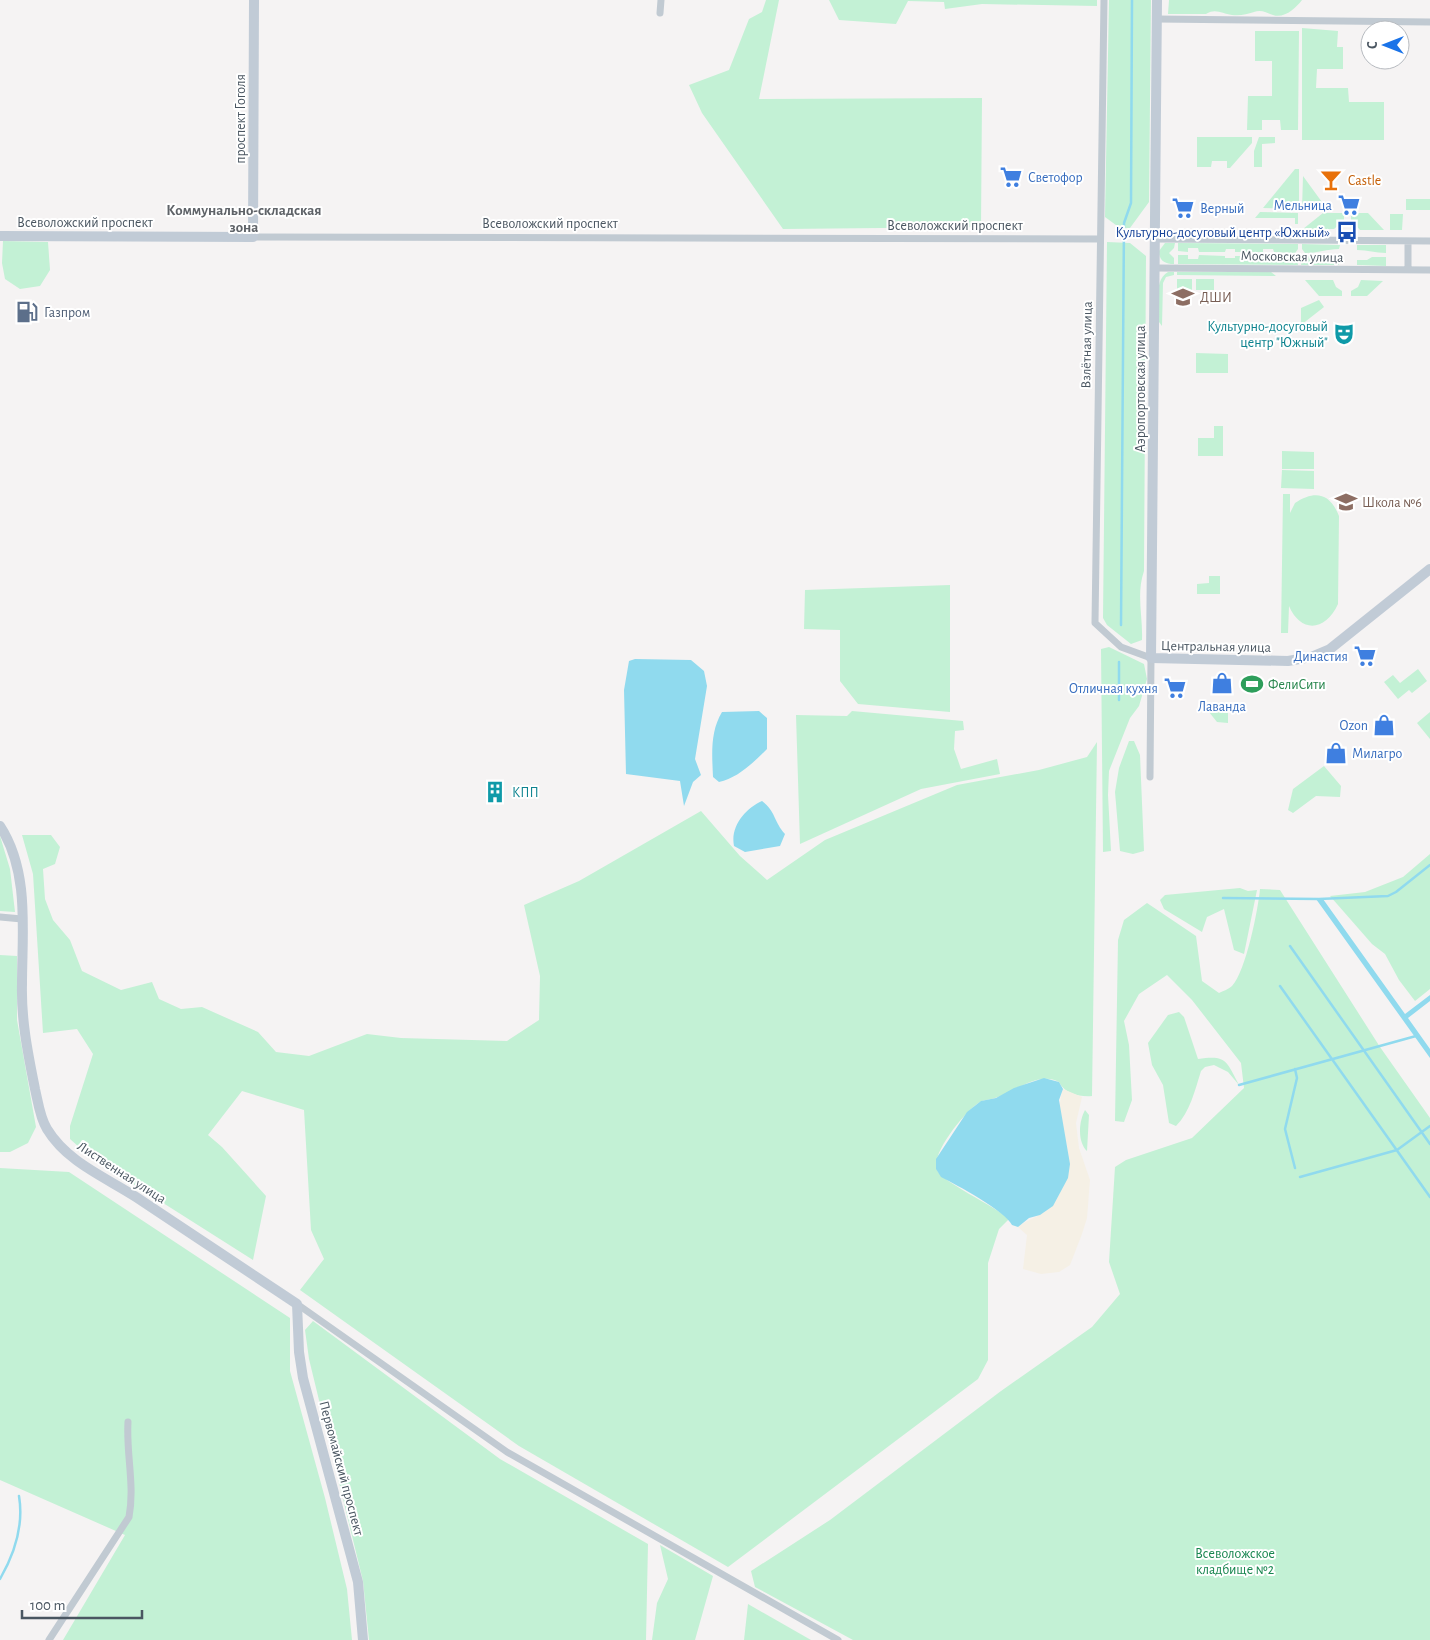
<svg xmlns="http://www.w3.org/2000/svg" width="1430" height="1640" viewBox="0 0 1430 1640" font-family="'Alegreya Sans',sans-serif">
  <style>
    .green { fill: #c3f1d5 }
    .sand { fill: #f5f0e5 }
    .water { fill: #90daee }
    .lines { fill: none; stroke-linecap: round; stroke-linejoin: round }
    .stream { stroke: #90daee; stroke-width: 2.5 }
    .street { stroke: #c1cad2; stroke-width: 7 }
    .secondary { stroke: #c1cbd6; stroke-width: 10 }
    .labels { text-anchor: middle; stroke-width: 4; stroke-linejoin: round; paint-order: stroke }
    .street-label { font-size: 14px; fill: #4a5661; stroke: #fff }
    .shop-label { font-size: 14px; fill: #366cbe; stroke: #fff; text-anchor: end }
    .food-label { font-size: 14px; fill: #c56008; stroke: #fff; text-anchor: start }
    .transit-label { font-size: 14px; fill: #164399; stroke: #fff; text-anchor: end }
    .education-label { font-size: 14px; fill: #785e54; stroke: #fff; text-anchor: start }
    .service-label { font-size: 14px; fill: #4e5e75; stroke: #fff; text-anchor: start }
    .culture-label { font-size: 14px; fill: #0d838f; stroke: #fff; text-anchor: end }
    .leisure-label { font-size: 14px; fill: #27864d; stroke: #fff; text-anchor: start }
    .park-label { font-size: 14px; fill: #17864f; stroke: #fff }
    .neighbourhood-label { font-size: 15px; font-weight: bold; fill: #5f6368; stroke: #fff }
  </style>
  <rect width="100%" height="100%" fill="#f5f3f3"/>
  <path class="green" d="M766,0h13l-20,99 223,-1 -1,129 -198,2 -81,-116 -13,-28 40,-15 20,-51 13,-7z
    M829,0h268v6l-115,-2 -37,5 -1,-7 -36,-1 -12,23 -57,-4z
    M1109,0h42l-2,202 -19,26h-10l-15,-11z
    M1169,0h133c-6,8 -18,19 -29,15 -6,-2 -12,-6 -19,-3 -7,2 -13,4 -22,3 -10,-1 -16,-7 -26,-1h-38z
    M1302,28l36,3 -1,16h6v22h-26l-1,19h32l1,14h35v38h-82z
    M1255,31h44l-1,99h-17l-1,-10h-18v10h-15l1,-34h24v-35h-17z
    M1197,137h55v6l-22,25h-3v-7h-15l-1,6h-14z
    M1259,137h16v6l-13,1v23h-8v-16z
    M1295,169h4v40l-36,-1z
    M1303,176l24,33h-25z
    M1406,199h24v11h-24z
    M1260,212l38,1v11h-3v-6h-40z
    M1323,213h21v7l-10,9h-31z
    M1351,213h17l16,17h-24l-9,-10z
    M1390,214h13l-1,16h-12z
    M3,241l45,1 2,28 -10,16 -20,3 -15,-10 -3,-16z
    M1107,242l23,1 16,13 -2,315c-8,23 -1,45 -2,69l-11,4 -24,-19 -4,-7z
    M1165,243h10l-1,5 -5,5 5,5v6c-9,0 -15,-3 -15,-13z
    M1178,243l120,1v5l-3,4 -21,-1 -1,-3h-10v3h-28v-3h-9l-1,3h-26l-1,-4h-10v4l-10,-1z
    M1302,244l38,1 -1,4c-12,0 -21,4 -34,4l-3,-4z
    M1357,245h29v8c-11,0 -18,-3 -29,-3z
    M1178,255h10v4h10l1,-4 26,1v2h10v-2h28v3h10l1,-3h21l3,4v5l-120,-1z
    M1305,256l20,1 5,3h9v5h-38l1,-5z
    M1372,257h14v9l-29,-1v-5h10z
    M1168,272h6v3l-8,2 -3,6 -1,43 -3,-4c0,-14 -6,-42 9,-50z
    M1177,272h94l5,4 -99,-1z
    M1177,279h15v11h-15z
    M1196,279h18v11h-18z
    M1305,280h28l3,7 6,4v5h-23z
    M1361,280l22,1 -16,15h-16v-5l7,-4z
    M1319,300l5,7 -23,18v-17z
    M1196,353l32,1v19h-32z
    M1214,426h9v30h-25v-18h16z
    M1282,451l32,1v17h-32z
    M1282,470l32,1v18l-33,-1z
    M1283,494h7v19l5,-10c20,-13 35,-10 44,13l-1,88c-12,27 -37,30 -49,2l-1,27h-7z
    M1209,576h11v18h-23v-10l12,-1z
    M950,585v127l-92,-8 -18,-23v-51l-36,-1 1,-39z
    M1109,647l35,17 3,15 -8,27 -9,12 -21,53 -1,24 3,56 -8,1 -2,-203z
    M1418,669l9,12 -15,12 -3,-3 -11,9 -14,-17 9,-7 7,8z
    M852,711l111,10 1,9 -9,1 -1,18 7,20 36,-10 3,15 -79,15 -121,55 -4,-129 51,1z
    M1209,712h19v11l-11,-1z
    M1430,712v27l-13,-16z
    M1129,741h5l6,14 4,96 -11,3 -13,-3 -5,-59 4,-24z
    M1097,742l-5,354c-12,1 -27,-2 -33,-14 -21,-11 -44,10 -64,16 -5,2 -10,1 -15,4 -14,8 -50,52 -43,68 5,12 58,36 72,49l-10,10 -11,34v97l-10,19 -250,188 -209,-121 -219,-156 24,-31 -13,-29 -7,-120 -62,-19 -34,44 14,12 44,49 -13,64 -164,-104 -19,-17v-13l23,-72 -16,-25 -34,4 -10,-159 -11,-39h29l9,12 -5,17 -12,5 2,30 8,21 17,20 12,31 39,19 31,-8 7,17 22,10 21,-2 56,25 18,20 33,4 58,-22 34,4 106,3 32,-21 1,-44 -16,-71 55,-24 122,-70 39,45 27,24 58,-40 132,-55 82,-15 48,-13z
    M1324,766l17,20 -1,11 -24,-1 -23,17 -5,-3 5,-21z
    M0,836l10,33 5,43 -15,-1z
    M1430,854v135l-15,12 -16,-21 -14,-26 -13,-10 -42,-48 35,-4 38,-15z
    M1240,888l8,3 9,-1 -13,64 -10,-4 -10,-41 -17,8 -5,15 -38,-23 -4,-9 5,-5z
    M1260,889l20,1 100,157 50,71v522h-577l-98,-53 -4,-16 79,-51 171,-129 91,-64 28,-33 -11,-32 6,-95 11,-7 66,-22 52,-50 -3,-25 -49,-63 -25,-25 -28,19 -15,27 5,24 3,55 -8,22 -9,-1 3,-181 6,-20 23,-17 49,33 6,45 17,12c4,-2 10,-4 13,-7 14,-15 26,-76 28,-97z
    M0,955l17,1v64l19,107 -8,16 -18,9h-10z
    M1179,1012l5,5 14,42c28,-4 28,1 41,26l-11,-13 -14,-7 -9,2 -4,4c-6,19 -11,41 -25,55l-7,-3 -6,-38 -11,-20 -4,-22 20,-28z
    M1085,1110l4,5 -2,36c-10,-10 -8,-30 -2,-41z
    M0,1168l69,4 221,146v53l35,127 22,91 5,51h-289l62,-105 -125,-55z
    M313,1321l187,138 148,85 -2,96h-277l-6,-59 -54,-222 -4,-29z
    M660,1545l53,31 -18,64h-43l5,-37 11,-24z
    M748,1604l63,36h-67z"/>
  <path class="sand" d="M1063,1089l19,8 -6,26 3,25 11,32 -3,38 -5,16 -12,31 -11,7 -18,2 -18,-5 4,-34 -9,-8c10,-8 23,-11 33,-20 4,-4 7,-11 10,-16 22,-40 -11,-67 2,-102z"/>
  <path class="water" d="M635,659l56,1 13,11 3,15 -12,73 6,16 -8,7 -9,24 -4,-25 -54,-7 -2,-84 5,-29z
    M759,711l8,7v31c-13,13 -29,29 -48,33l-6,-5c-1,-23 -3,-45 9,-65z
    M762,801c14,11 12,21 23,33l-5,12 -35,6 -11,-6c-4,-20 12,-38 28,-45z
    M1316,899h7l82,115 25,-19v6l-22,17 22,31v9z
    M1044,1078l15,4 4,7 -4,11 11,64 -2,14 -15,28 -13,9 -11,3 -11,9 -6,-2c-7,-14 -55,-40 -71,-48l-5,-8v-10l31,-47 14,-11 15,-3 18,-10z"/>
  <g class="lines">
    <path class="stream" d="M1121,625l3,-402 7,-20 1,-203
      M1119,700v-38
      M1223,898l96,1 69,-3 8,-4 34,-27
      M1290,946l140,198
      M1280,986l150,211
      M1239,1085l177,-49
      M1295,1168l-10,-39 12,-51 -2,-9
      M1300,1177l97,-27 33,-24
      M0,1579c15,-26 24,-53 19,-83"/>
    <path class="street" d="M1104,0l-9,623 26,24 30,11 -1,119
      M660,13l1,-13
      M1157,19l273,3
      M253,237l847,2
      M1155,239l275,2
      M1154,268l276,2
      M1408,270v-29
      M0,917l22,2
      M297,1304l210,148 331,188
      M49,1640l80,-123c6,-32 -3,-63 -1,-95"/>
    <path class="secondary" d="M1157,0l-6,658 137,3 23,-4 19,-8 100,-80
      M0,236l253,1 1,-237
      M0,826c30,46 22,106 22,158 -1,36 6,70 13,105 3,13 5,29 12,40 20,33 58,48 89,68 54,36 107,71 161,107l2,48 4,26 55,204 5,58"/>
  </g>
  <defs>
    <g id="supermarket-bare" transform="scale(1.725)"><path d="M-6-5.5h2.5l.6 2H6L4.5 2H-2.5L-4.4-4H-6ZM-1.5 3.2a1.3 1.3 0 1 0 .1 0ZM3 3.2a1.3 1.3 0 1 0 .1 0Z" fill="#3f7fe0" stroke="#fff" stroke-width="2.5" paint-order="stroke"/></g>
    <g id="bar-bare" transform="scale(1.725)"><path d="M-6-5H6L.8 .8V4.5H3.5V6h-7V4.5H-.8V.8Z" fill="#e8710a" stroke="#fff" stroke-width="2.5" paint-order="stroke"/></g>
    <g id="bus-bare" transform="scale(1.725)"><path d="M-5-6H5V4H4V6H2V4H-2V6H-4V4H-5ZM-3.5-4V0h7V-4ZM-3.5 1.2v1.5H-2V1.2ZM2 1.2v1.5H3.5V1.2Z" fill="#1a4fb4" stroke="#fff" stroke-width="2.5" paint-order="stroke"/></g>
    <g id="school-bare" transform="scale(1.725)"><path d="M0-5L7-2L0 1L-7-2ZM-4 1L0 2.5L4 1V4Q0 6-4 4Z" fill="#8d6e63" stroke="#fff" stroke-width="2.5" paint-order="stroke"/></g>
    <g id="fuel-bare" transform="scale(1.725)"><path d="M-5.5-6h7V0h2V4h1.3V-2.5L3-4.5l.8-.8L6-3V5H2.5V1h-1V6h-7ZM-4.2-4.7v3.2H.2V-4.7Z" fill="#5c6f8a" stroke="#fff" stroke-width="2.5" paint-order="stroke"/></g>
    <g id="theatre-bare" transform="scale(1.725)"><path d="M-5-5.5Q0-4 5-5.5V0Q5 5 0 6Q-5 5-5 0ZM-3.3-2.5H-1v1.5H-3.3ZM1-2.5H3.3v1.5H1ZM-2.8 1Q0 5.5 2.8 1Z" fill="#0f9aa8" stroke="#fff" stroke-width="2.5" paint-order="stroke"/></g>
    <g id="shop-bare" transform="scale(1.725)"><path d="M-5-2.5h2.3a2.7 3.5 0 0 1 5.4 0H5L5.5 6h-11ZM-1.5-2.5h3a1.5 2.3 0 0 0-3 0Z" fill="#3f7fe0" stroke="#fff" stroke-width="2.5" paint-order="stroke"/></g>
    <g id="stadium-bare" transform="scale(1.725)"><path d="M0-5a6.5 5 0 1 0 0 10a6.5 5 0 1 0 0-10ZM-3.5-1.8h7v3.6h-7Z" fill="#2e9e5b" stroke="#fff" stroke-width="2.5" paint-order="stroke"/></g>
    <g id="building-bare" transform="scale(1.725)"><path d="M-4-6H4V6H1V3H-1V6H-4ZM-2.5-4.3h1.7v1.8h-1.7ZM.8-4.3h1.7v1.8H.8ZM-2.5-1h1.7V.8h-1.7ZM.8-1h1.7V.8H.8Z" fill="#0f9aa8" stroke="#fff" stroke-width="2.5" paint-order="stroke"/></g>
  </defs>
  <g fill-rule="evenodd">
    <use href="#supermarket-bare" x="1011" y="177"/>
    <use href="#bar-bare" x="1331" y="180"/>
    <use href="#supermarket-bare" x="1349" y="205"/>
    <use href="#supermarket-bare" x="1183" y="208"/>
    <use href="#bus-bare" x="1347" y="232"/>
    <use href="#school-bare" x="1183" y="297"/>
    <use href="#fuel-bare" x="27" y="312"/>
    <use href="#theatre-bare" x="1344" y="334"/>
    <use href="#school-bare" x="1346" y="502"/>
    <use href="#supermarket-bare" x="1365" y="656"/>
    <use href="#shop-bare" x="1222" y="683"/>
    <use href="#stadium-bare" x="1252" y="684"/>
    <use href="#supermarket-bare" x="1175" y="688"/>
    <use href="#shop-bare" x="1384" y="725"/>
    <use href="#shop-bare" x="1336" y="753"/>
    <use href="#building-bare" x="495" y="792"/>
  </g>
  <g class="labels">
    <g class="street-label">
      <text transform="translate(240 119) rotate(-90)" y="5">проспект Гоголя</text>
      <text x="85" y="227">Всеволожский проспект</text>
      <text x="550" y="228">Всеволожский проспект</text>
      <text x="955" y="230">Всеволожский проспект</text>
      <text transform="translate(1292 256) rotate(1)" y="5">Московская улица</text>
      <text transform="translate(1086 345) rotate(-89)" y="5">Взлётная улица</text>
      <text transform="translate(1140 389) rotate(-90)" y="5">Аэропортовская улица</text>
      <text transform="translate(1216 646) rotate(1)" y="5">Центральная улица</text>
      <text transform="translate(122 1172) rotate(33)" y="5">Лиственная улица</text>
      <text transform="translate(342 1468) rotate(75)" y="5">Первомайский проспект</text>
    </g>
    <g class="shop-label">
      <text x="1028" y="182" text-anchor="start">Светофор</text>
      <text x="1332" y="210">Мельница</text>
      <text x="1200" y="213" text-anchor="start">Верный</text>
      <text x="1348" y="661">Династия</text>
      <text x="1158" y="693">Отличная кухня</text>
      <text x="1222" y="711" text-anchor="middle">Лаванда</text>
      <text x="1368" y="730">Ozon</text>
      <text x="1352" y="758" text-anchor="start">Милагро</text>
    </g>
    <g class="food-label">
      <text x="1348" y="185">Castle</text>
    </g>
    <g class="transit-label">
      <text x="1330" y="237">Культурно-досуговый центр «Южный»</text>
    </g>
    <g class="education-label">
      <text x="1200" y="302">ДШИ</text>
      <text x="1362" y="507">Школа №6</text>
    </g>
    <g class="service-label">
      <text x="44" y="317">Газпром</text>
    </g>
    <g class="culture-label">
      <text x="1328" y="331">Культурно-досуговый<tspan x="1328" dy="16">центр "Южный"</tspan></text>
      <text x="512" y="797" text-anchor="start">КПП</text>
    </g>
    <g class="leisure-label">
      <text x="1268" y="689">ФелиСити</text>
    </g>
    <g class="park-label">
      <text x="1235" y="1558">Всеволожское<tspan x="1235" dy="16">кладбище №2</tspan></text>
    </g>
    <g class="neighbourhood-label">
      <text x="244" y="215">Коммунально-складская<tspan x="244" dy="17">зона</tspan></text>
    </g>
  </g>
  <g transform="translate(1385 45) rotate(270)"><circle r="24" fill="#ffffff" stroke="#b7bbc0"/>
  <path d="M0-4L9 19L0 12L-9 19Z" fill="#1a73e8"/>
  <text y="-8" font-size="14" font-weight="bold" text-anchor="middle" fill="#4a5661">С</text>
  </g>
  <path d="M22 1610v8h120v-8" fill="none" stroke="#4a5661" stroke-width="2.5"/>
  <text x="30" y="1610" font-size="15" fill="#4a5661" stroke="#ffffff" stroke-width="4" paint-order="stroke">100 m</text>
</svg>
